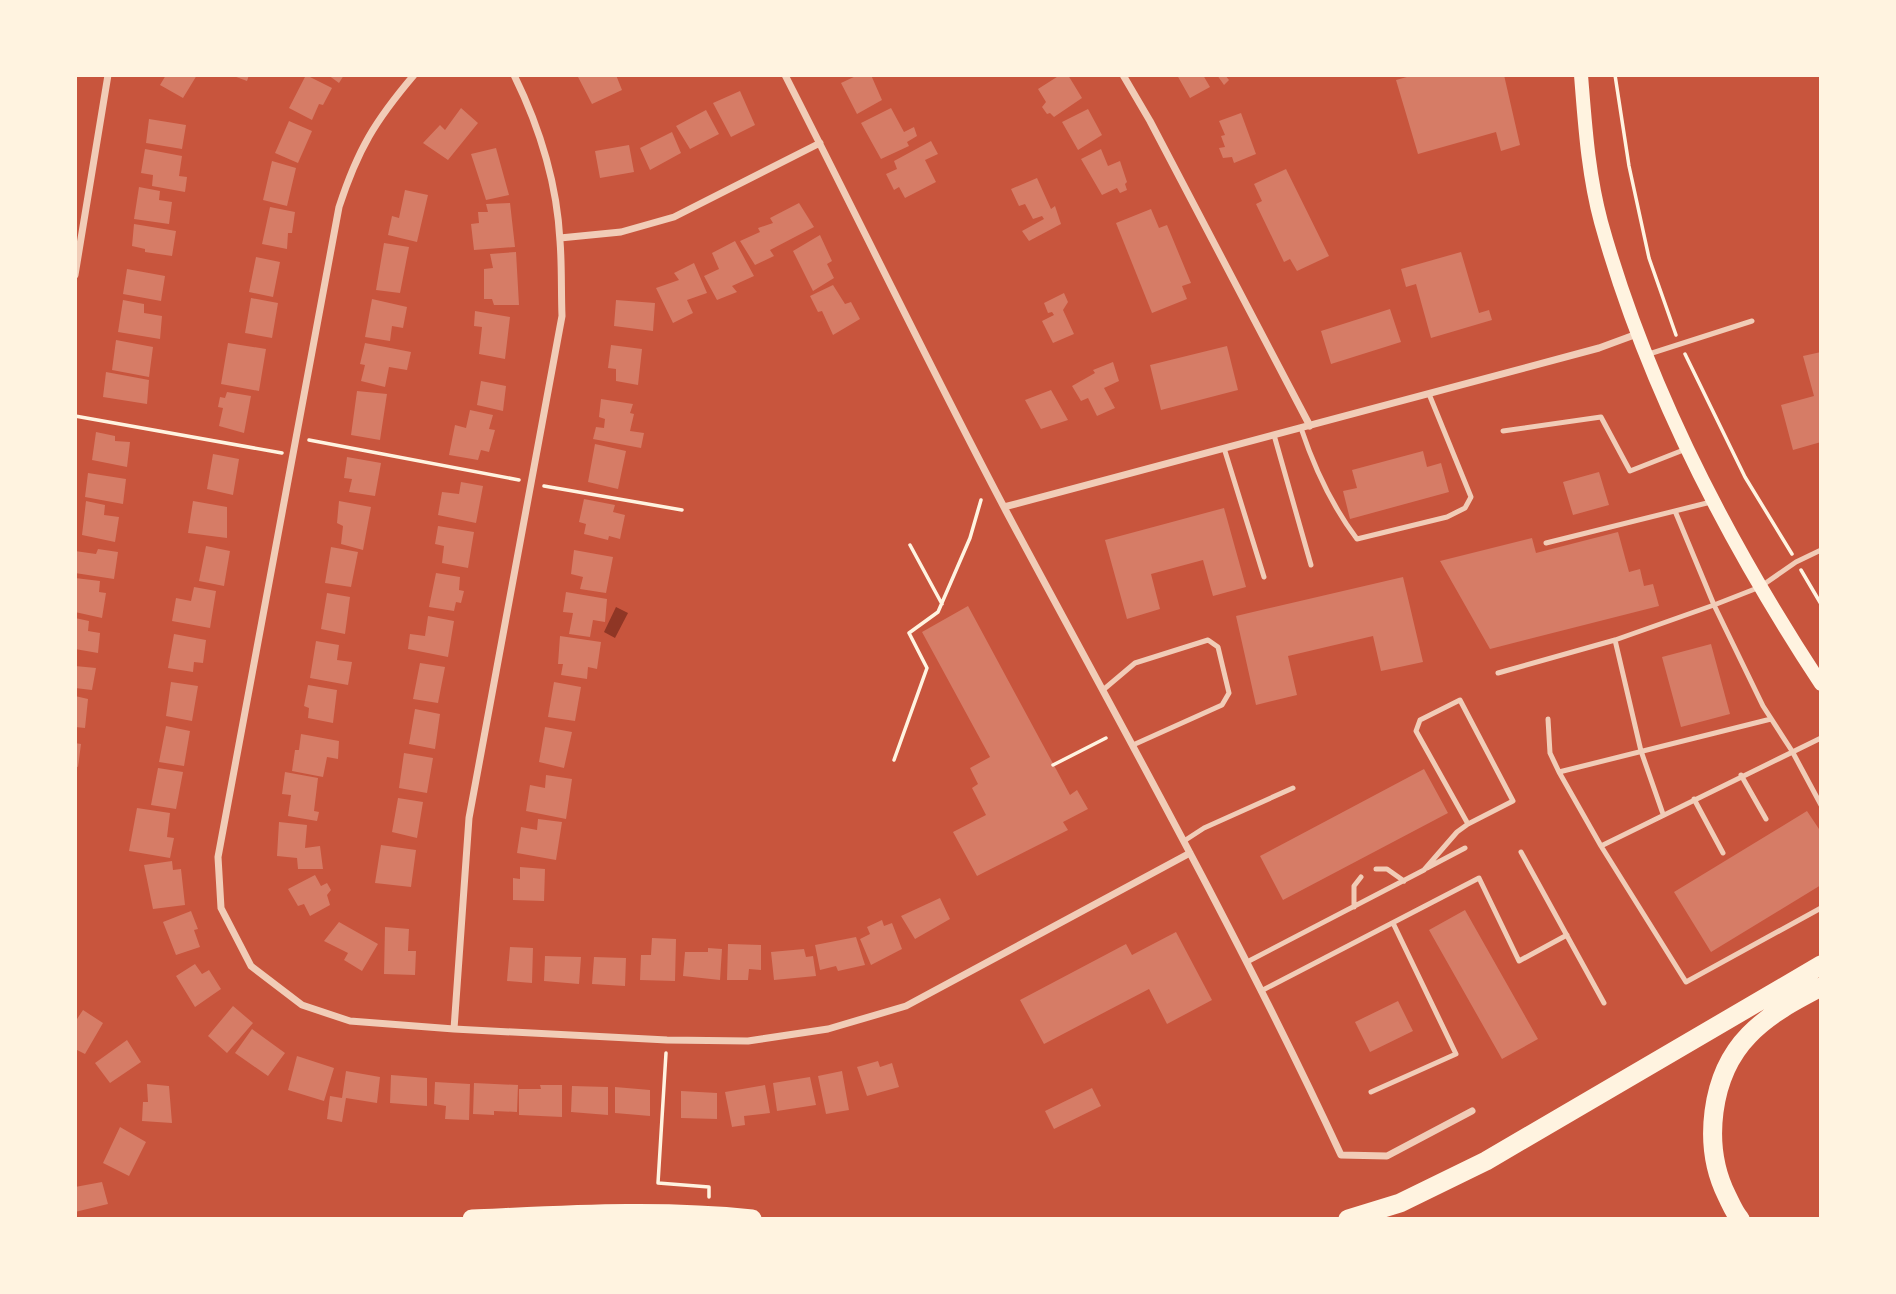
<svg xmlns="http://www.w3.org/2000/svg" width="1896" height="1294" viewBox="0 0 1896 1294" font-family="Commissioner,sans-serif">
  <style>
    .water { fill: #8f3625 }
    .building { fill: #d67c66 }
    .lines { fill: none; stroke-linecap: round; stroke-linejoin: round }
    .path { stroke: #fff3e0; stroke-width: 3.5 }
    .service { stroke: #f1ccb7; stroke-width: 5 }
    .minor { stroke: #f1ccb7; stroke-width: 7 }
    .secondary { stroke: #fff3e0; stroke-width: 14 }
    .motorway { stroke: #fff3e0; stroke-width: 19 }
  </style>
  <rect width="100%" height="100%" fill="#c8553d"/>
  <path class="water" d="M616,607l12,6 -13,25 -11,-6z"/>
  <path class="building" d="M166,75h31l-14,23 -23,-13z
    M231,75h18l-2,6z
    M306,75l26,13 -9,17 -4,-1 -7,16 -23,-12z
    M328,75h16l-5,8z
    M577,75h39l6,15 -30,14z
    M858,75h13l11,25 -25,14 -16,-31z
    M1060,75h8l14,23 -28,19 -4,-4 -3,1 -5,-7 4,-5 -8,-13z
    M1177,75h26l7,12 -20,11z
    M1217,75h8l4,5 -5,5z
    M1414,75h90l16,70 -19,6 -5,-19 -78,22 -22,-74z
    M740,91l15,34 -24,12 -18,-34z
    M461,108l17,15 -30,37 -25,-17 17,-18 5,5z
    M891,108l13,24 10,-5 3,9 -10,6 2,4 -28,13 -20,-36z
    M1088,109l14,26 -24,15 -16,-28z
    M706,110l13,24 -29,15 -14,-23z
    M1241,113l15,41 -22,9 -2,-6 -9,1 -4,-10 6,-1 -4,-11 4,-1 -6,-14z
    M149,119l37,6 -4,24 -36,-6z
    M289,121l23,10 -14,32 -23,-10z
    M672,132l9,21 -31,17 -10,-22z
    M931,141l7,13 -13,6 11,22 -31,16 -6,-11 -5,3 -8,-16 11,-5 -3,-8z
    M629,145l5,27 -34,6 -5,-27z
    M496,148l13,47 -23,5 -15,-46z
    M145,149l37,7 -3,20 8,1 -2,15 -33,-6 1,-11 -12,-2z
    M1101,149l7,17 12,-5 7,21 -2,2 2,6 -7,3 -3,-5 -15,7 -21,-36z
    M272,161l24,7 -9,38 -24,-6z
    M1286,169l43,87 -32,15 -7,-12 -6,3 -28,-58 6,-3 -8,-17z
    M1037,178l14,31 4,-3 6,18 -32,17 -7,-10 22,-12 -2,-3 -9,3 -8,-15 -6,2 -8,-17z
    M139,187l21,4 -1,9 13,2 -3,22 -35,-5z
    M405,190l23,5 -11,47 -29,-7 4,-19 7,2z
    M510,203l5,44 -41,3 -3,-26 8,-1 -1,-11h10l-2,-8z
    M799,203l15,24 -44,23 4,6 -19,9 -15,-24 20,-9 -2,-4 15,-5 -3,-5z
    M270,207l25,5 -3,21h-4l-1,16 -25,-5z
    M1151,209l8,19 8,-3 24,58 -9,3 5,13 -35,14 -36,-90z
    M134,224l42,7 -4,25 -27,-4v-3l-13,-3z
    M820,235l12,26 -5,3 7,14 -21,13 -20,-40z
    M735,241l19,35 -22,10 5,6 -20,8 -13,-24 15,-7 -7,-16z
    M384,243l25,4 -9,46 -24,-3z
    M516,252l3,53h-25l-2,-6h-8v-30l9,-1 -3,-14z
    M1461,252l18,61 10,-3 3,10 -61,18 -15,-54 -10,3 -5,-18z
    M256,257l24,5 -7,35 -24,-5z
    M694,263l13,30 -20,7 6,13 -20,10 -17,-35 23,-8 -5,-7z
    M127,269l38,7 -4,25 -38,-7z
    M833,285l12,19 6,-2 9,17 -27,16 -11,-24 -4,1 -8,-16z
    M1064,293l4,9 -5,8 11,24 -21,9 -11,-22 12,-6 -2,-3 -4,1 -4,-10z
    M251,298l27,5 -6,35 -27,-5z
    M372,299l35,8 -4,21 -11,-2 -2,15 -25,-4z
    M123,300l21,4v9l18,3 -2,23 -42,-7z
    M616,300l39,3 -2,28 -39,-5z
    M1390,309l11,33 -70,22 -10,-33z
    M475,311l35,6 -5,42 -26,-5 3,-27 -8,-1z
    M116,340l37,7 -4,30 -37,-7z
    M228,343l38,6 -7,42 -38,-7z
    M365,343l46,9 -4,18 -18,-3 -4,20 -24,-6 4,-16 -5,-1z
    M611,345l31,4 -4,36 -22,-4v-12l-8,-1z
    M1227,346l11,44 -77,20 -11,-45z
    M1821,352v90l-28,8 -12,-45 33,-9 -11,-40z
    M1113,362l6,19 -15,7 11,20 -18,8 -9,-18 -7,3 -9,-15 23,-13 -2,-3z
    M106,372l43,8 -2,24 -44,-7z
    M481,381l25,5 -3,25 -26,-6z
    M1051,390l17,30 -27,9 -16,-29z
    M357,391l30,3 -7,46 -29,-5z
    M227,392l24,4 -7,37 -25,-7 4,-18 -5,-1 2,-10 5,1z
    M601,399l32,5 -3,9 4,1 -4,17 14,2 -3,15 -48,-9 3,-12 8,1 1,-9 -6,-2z
    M470,410l23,5 -4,14 6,1 -6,22 -8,-2 -3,10 -29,-5 6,-30 11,3z
    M96,432l19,4v5l15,1 -3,25 -35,-7z
    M595,444l31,7 -8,38 -30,-7z
    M1423,451l4,16 14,-4 8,29 -99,27 -7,-28 14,-3 -5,-18z
    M213,454l26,5 -6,36 -26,-6z
    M347,457l34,6 -6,33 -26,-4 3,-13 -8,-1z
    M1599,472l10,33 -36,10 -10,-33z
    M88,473l38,6 -3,25 -38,-7z
    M461,482l22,4 -7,37 -38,-8 4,-23 17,2z
    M584,499l31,6 -2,7 12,3 -5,24 -11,-3 -1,4 -24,-6 2,-10 -7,-2z
    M86,501l19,4 -1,10 15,2 -4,25 -33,-7z
    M193,501l34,6v31l-39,-5z
    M339,501l32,6 -8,43 -22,-6 2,-18 -6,-3z
    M1224,508l22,79 -33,9 -10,-36 -52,14 9,35 -33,10 -22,-79z
    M438,526l36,6 -6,36 -26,-5 2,-17 -9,-2z
    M1618,532l11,40 11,-3 4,17 9,-2 6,22 -169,43 -50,-88 92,-23 4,15z
    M206,546l24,5 -6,35 -25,-5z
    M331,547l27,5 -7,35 -26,-4z
    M98,549l20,3 -4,27 -39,-6v-22l21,3z
    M574,550l39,7 -7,36 -26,-4 3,-12 -12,-3z
    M436,573l24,4 -1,13 5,1 -3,12 -5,-1 -2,9 -25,-4z
    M1403,577l20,85 -42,9 -8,-35 -85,20 9,39 -41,10 -20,-89z
    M75,578l25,3 -1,11 7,1 -4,25 -27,-6z
    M194,587l22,4 -6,37 -38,-7 4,-23 15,3z
    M566,592l41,7 -2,23 -12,-2 -3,17 -21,-3 4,-21 -10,-1z
    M327,593l23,4 -5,37 -24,-5z
    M968,606l102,189 7,-5 11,19 -25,13 5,8 -91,46 -24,-44 33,-17 -14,-27 6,-4 -8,-16 20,-11 -68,-125z
    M428,616l26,5 -6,36 -40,-8 2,-15 15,2z
    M75,618l14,3 -1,10 12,2 -2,20 -23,-4z
    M174,634l32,6 -3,23 -9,-1 -1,10 -25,-4z
    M560,636l41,6 -4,27 -9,-2 -1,12 -26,-4 2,-11h-5z
    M316,641l23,4 -2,15 15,2 -4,23 -38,-7z
    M1711,644l19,70 -49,13 -19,-70z
    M420,663l25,4 -7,36 -25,-4z
    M75,666l21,2 -4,22 -17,-2z
    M171,682l27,4 -6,35 -26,-5z
    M554,682l27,5 -6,34 -27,-4z
    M308,685l29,5 -4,33 -25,-5 1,-10 -5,-2z
    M75,696l13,3 -3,29 -10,-1z
    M415,709l25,5 -5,35 -26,-5z
    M166,726l24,5 -6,35 -25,-4z
    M545,727l27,5 -8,36 -25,-6z
    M301,734l38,7 -1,18 -11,-2 -4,20 -31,-6 3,-21h4z
    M75,743l6,1 -3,23 -3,-1z
    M404,753l29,5 -6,35 -28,-5z
    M158,768l25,4 -7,37 -25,-4z
    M1424,769l24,44 -165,87 -23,-44z
    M285,772l33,6 -4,33 5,1 -2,9 -29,-5 3,-21 -9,-1z
    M546,775l26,4 -6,40 -40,-8 4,-26 15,3z
    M398,798l25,4 -6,36 -25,-6z
    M137,808l33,5 -3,24 7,1 -4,20 -41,-7z
    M1807,811l14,21v53l-110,67 -37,-60z
    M538,819l24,3 -6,38 -39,-7 4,-26 16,3z
    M279,822l28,3 -2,23 15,-2 3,23h-25l-1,-11 -20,-2z
    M381,845l35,5 -5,37 -36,-4z
    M172,861l1,9 8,-1 4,36 -32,4 -9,-44z
    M520,867l25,2 -1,32 -31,-1v-22l7,1z
    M315,875l6,11 6,-3 4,7 -4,5 3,10 -20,11 -6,-12 -6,2 -10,-17z
    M940,898l10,21 -35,20 -14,-23z
    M1465,910l73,129 -36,20 -73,-129z
    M191,911l7,18 -4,1 6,17 -24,8 -13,-33z
    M882,920l2,6 8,-3 10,26 -31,16 -11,-26 10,-5 -3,-7z
    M339,922l39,22 -16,27 -18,-11 4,-7 -24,-12z
    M385,927l24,2 -1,22h8l-1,24 -31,-1z
    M1176,932l36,68 -45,24 -18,-35 -105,55 -24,-44 106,-56 6,11z
    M856,937l9,28 -27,6 -2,-5 -16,4 -5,-25z
    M652,938l24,1 -1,42 -35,-1 1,-25h10z
    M728,944l33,1v25l-12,-1 -1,11h-21z
    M510,947l23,1 -1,35 -25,-2z
    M708,948l14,1 -2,31 -37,-4 2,-24h23z
    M804,949l2,8 7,-1 3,20 -42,4 -3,-28z
    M545,956l36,1 -2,27 -35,-3z
    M594,957l32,1 -1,28 -33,-2z
    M195,964l7,10 7,-4 12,19 -26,18 -19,-31z
    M1398,1001l15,30 -43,21 -15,-30z
    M233,1006l20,17 -26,30 -19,-17z
    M83,1010l20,13 -18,31 -10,-5v-27z
    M252,1029l33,24 -17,23 -33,-23z
    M127,1040l14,22 -31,21 -15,-20z
    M297,1056l37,12 -10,33 -36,-11z
    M878,1061l2,6 12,-4 7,24 -32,9 -10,-29z
    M346,1071l34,6 -3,26 -31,-5 -4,24 -15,-3 3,-23 12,2z
    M842,1071l7,39 -23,4 -8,-38z
    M391,1075l36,3v28l-37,-3z
    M810,1077l6,28 -39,6 -4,-28z
    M435,1082l35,2 -1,36 -24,-1 1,-13 -12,-2z
    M474,1083l44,2 -1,27 -23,-1v4l-21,-1z
    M147,1084l22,2 3,37 -30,-2 1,-19h5z
    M540,1085h22v32l-43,-2v-26h22z
    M765,1085l5,28 -26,3 1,9 -13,2 -7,-35z
    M572,1086l36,1v28l-37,-3z
    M615,1087l35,3v26l-35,-3z
    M1092,1088l9,18 -47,23 -9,-18z
    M681,1091l36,2v26l-36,-1z
    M120,1127l26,15 -17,34 -26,-13z
    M102,1182l6,22 -33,8v-25z"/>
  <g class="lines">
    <path class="path" d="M1615,75l14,91 20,92 27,77
      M1685,354l60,123 47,77
      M75,416l207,37
      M309,440l210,40
      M544,486l138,24
      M910,545l32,59
      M1801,570l20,34
      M894,760l33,-92 -18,-35 29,-21 32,-74 11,-38
      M1053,765l53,-27
      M666,1053l-8,130 51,4v10"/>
    <path class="service" d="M1649,354l103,-33
      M1301,428c13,39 31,78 56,111l90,-22 18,-9 6,-11 -42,-103
      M1503,431l98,-14 29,54 56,-22
      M1274,435l37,130
      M1224,448l40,129
      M1675,511l39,94 46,-18 36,-25 25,-12
      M1546,543l165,-41
      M1615,640l26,111 22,63
      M1498,673l117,-33 99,-35 49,101 29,45 29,54
      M1103,690l32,-27 73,-23 10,7 11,46 -7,12 -89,40
      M1548,719l2,34 9,19
      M1771,719l-212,53 42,74 85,136 135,-74
      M1741,775l25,44
      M1694,799l29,54
      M1184,841l20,-13 89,-40
      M1601,846l220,-108
      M1521,852l83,151
      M1427,868l38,-20
      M1376,869h11l17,12
      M1354,907v-21l7,-9
      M1247,962l177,-92 33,-38 11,-8 45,-23 -53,-101 -40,20 -4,11 52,93
      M1261,991l218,-113 40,83 48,-26
      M1371,1092l85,-38 -63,-131"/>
    <path class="minor" d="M414,75c-39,46 -56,74 -75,132l-121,650 3,51 30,58 51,39 48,16 104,8 213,11 81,1 80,-12 78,-23 284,-153
      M785,75c74,145 145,292 221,436 114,213 233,424 335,644l46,1 85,-45
      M1123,75l27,46 160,305
      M560,238l61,-6 53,-15 146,-74
      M75,275l33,-200
      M1004,507l595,-159 38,-14
      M454,1029l15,-211 93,-502c-1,-25 0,-50 -2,-75 -3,-58 -21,-115 -46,-166"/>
    <path class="secondary" d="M1581,75c4,49 7,99 20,147 45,162 128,322 220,462"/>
    <path class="motorway" d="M472,1219c93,-4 187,-10 280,0
      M1348,1219l52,-16 86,-42 335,-196
      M1740,1219c-6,-7 -9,-15 -13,-23 -25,-50 -17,-121 22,-161 20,-21 47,-35 72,-48"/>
  </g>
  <rect width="1896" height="1294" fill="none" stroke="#fff3e0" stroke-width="154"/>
</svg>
